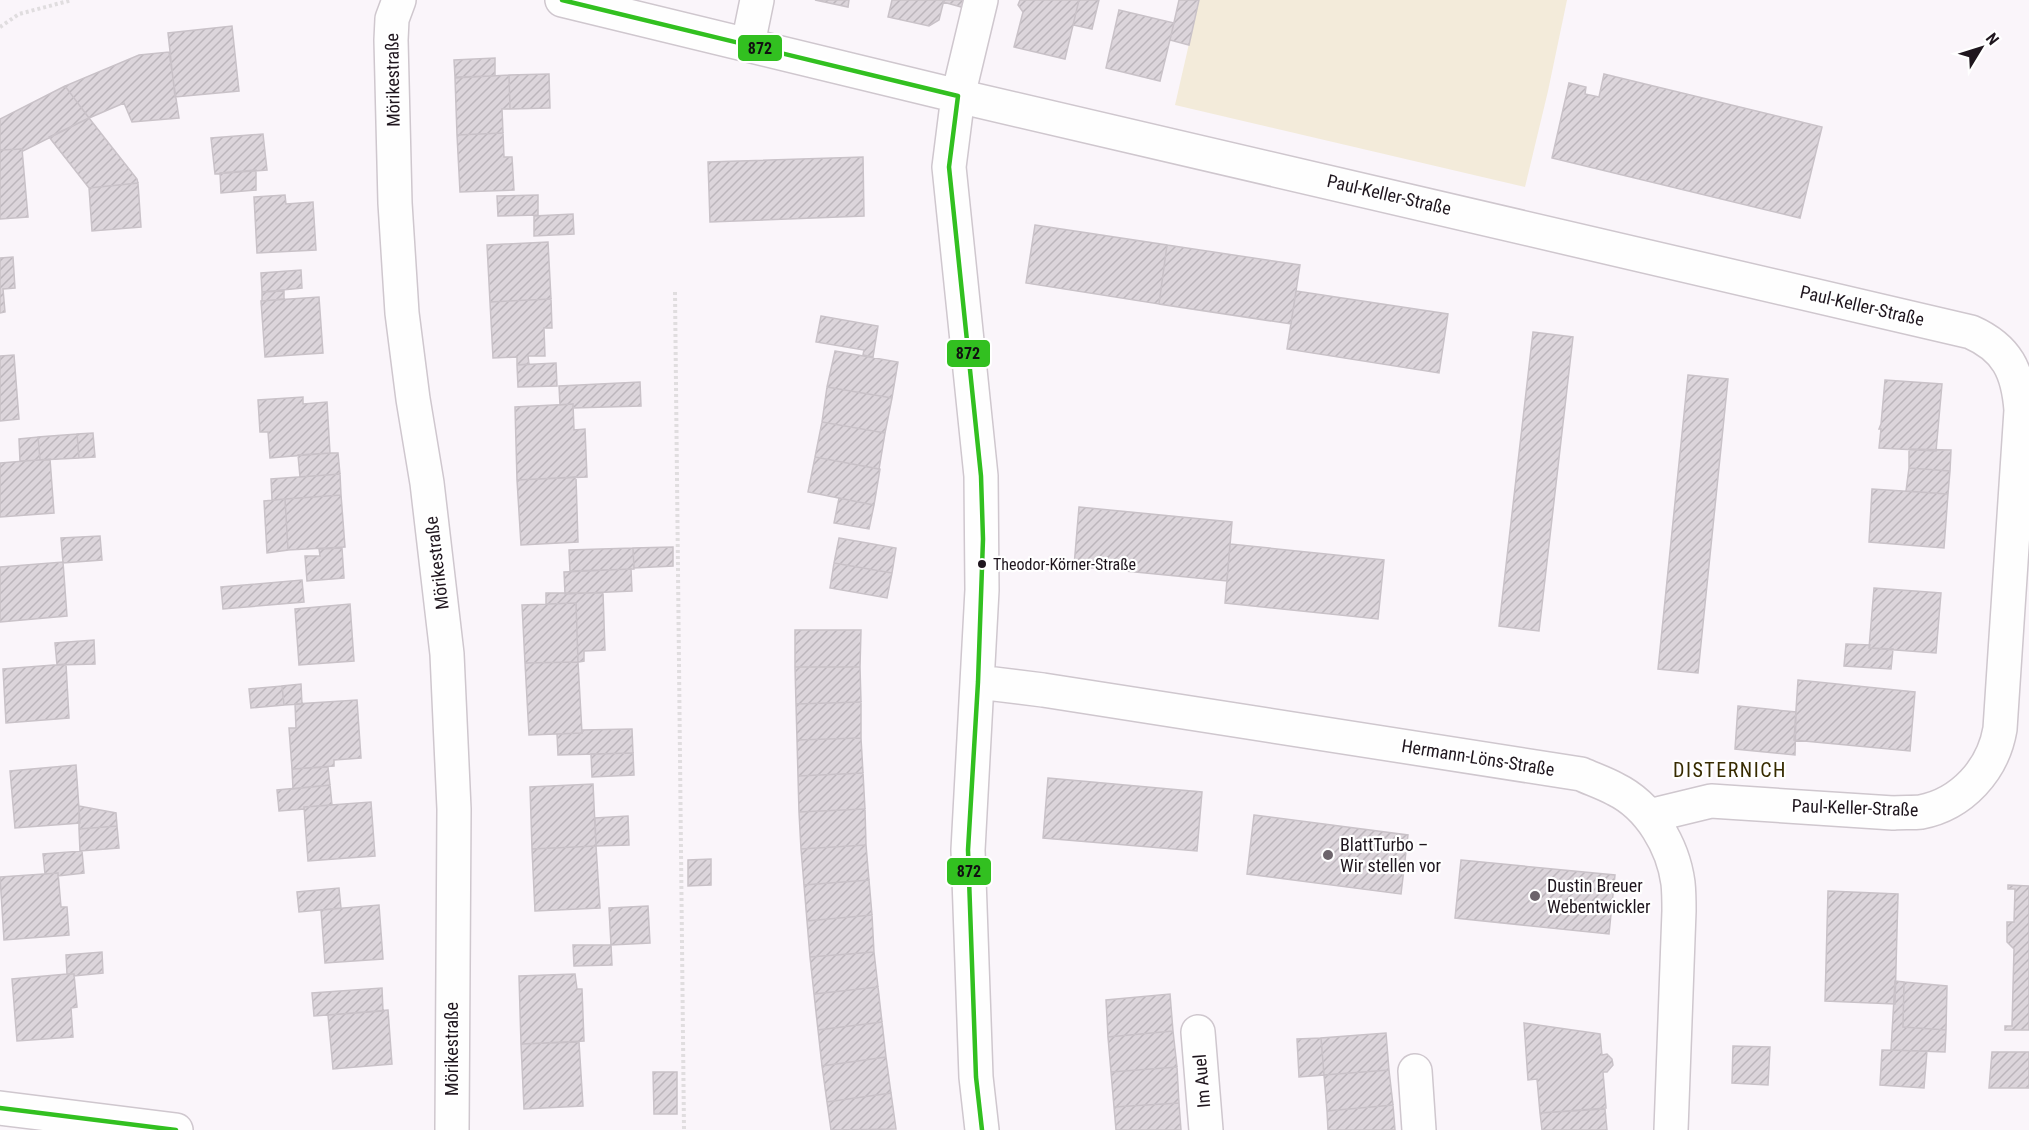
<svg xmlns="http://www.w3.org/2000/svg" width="2029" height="1130" viewBox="0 0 2029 1130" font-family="'Roboto Condensed',sans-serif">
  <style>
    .green { fill: #f3ebda }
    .building { fill: url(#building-hatch); stroke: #c9c2c8; stroke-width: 1.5 }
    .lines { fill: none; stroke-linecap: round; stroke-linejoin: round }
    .minor-casing { stroke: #cfc7ce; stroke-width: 36 }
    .path { stroke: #e0dddf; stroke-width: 4; stroke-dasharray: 3 3; stroke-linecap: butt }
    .minor { stroke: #fefefe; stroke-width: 33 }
    .bus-1-casing { stroke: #fff; stroke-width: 9 }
    .bus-1 { stroke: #32c020; stroke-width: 4.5 }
    .bus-dot { fill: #1f161e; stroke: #fff; stroke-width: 2 }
    .poi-dot { fill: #6c646b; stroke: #fff; stroke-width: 2 }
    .labels { text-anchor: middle; stroke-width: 4.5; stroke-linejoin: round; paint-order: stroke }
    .bus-label { font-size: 16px; fill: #1f161e; stroke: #fff; text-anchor: start }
    .street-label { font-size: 18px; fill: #1f161e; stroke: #fff }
    .poi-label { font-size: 18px; fill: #1f161e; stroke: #fff; text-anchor: start }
    .neighbourhood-label { font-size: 20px; letter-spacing: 1.5px; fill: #372b00; stroke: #fff }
    .line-badge { stroke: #fff; stroke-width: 2 }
    .pale-badge-label { font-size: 16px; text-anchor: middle; font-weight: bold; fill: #111 }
  </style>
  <defs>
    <pattern id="building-hatch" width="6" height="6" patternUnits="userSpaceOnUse" patternTransform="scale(1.5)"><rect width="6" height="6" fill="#dcd5db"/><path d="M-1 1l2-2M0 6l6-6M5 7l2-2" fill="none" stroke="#bcb6bc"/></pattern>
  </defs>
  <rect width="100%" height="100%" fill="#faf5fa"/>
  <path class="green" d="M1199,0h368l-19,91 -23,96 -350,-82z"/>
  <path class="building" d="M815,0h34l-1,7z
    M892,0h52l-5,20 -10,6 -41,-9z
    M944,0h23l-2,8 -22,-6z
    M1020,0h59l-14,59 -51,-12 9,-35 -5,-7z
    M1079,0h20l-7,29 -19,-4z
    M1179,0h20l-10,45 -19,-5z
    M1119,10l55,13 -14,58 -54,-13z
    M232,26l7,65 -64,6 -7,-64z
    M169,52l10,66 -47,4 -8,-19 -35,15 -24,-32 74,-31z
    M495,58v18l-40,1 -1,-17z
    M549,74l1,34 -40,1 -1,-34z
    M1604,74l218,53 -22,91 -248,-60 17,-75 17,4 -1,7 14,3z
    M509,75l1,34h-8l1,24 -46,2 -2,-57z
    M65,86l24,32 -66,33 -1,-2 -22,1v-31z
    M89,118l48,61 1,4 -49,5 -40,-51z
    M503,133l1,24h8l2,33 -54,2 -3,-57z
    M263,134l4,36 -52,4 -4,-36z
    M22,149l6,68 -28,2v-69z
    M863,157l1,59 -154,6 -2,-60z
    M256,170v20l-35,3 -1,-20z
    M138,183l3,44 -49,4 -3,-43z
    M285,195l1,9 27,-2 3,48 -59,3 -3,-56z
    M538,195v20l-40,1 -1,-20z
    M573,214l1,20 -40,2v-20z
    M1035,225l132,20 -8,59 -133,-21z
    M548,242l3,57 -61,3 -3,-57z
    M1167,245l133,20 -9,59 -132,-20z
    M13,257l2,31 -12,1 2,23 -5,1v-55z
    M301,270l1,18 -40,4 -1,-19z
    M284,291v8l-22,2v-9z
    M1296,291l152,23 -9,59 -152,-24z
    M319,297l4,56 -58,4 -4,-56z
    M551,299l1,29h-8l1,28h-17l1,8 -12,1v-8l-24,1 -3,-56z
    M821,316l57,10 -5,31 -10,-2 1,-5 -48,-8z
    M1533,332l40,5 -34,294 -40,-5z
    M835,351l63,11 -6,36 -65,-11z
    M14,355l5,64 -19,2v-65z
    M556,363l1,23 -39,1 -1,-22z
    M1688,375l40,4 -30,294 -40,-4z
    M1885,380l57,4 -6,67 -57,-3 2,-19h-2l2,-5z
    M640,382l1,24 -68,2v-4l-13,1 -1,-19z
    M827,387l65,11 -7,35 -63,-11z
    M303,397v7l24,-2 3,51 -60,5 -2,-26h-8l-2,-32z
    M573,404l1,26 11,-1 2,48 -70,3 -2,-73z
    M822,422l63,11 -6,36 -64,-12z
    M93,433l2,24 -16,1 -2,-24z
    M77,434l2,24 -39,2 -2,-23z
    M38,437l2,23 -20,1 -1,-22z
    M1909,449l42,1 -1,21 -41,-3z
    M330,453h8l2,21 -40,3 -2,-22z
    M815,457l65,12 -6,36 -66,-13z
    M50,459l4,54 -54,4v-54z
    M1909,468l41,3 -2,23 -42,-3z
    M340,474l1,21 -69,5 -1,-21z
    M576,477l2,65 -57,3 -4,-65z
    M1872,489l76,5 -4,54 -75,-6z
    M341,495l4,52 -57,3 -3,-51z
    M839,498l35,7 -5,24 -35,-6z
    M285,499l3,51 -21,3 -3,-52z
    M1079,507l153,15 -5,59 -153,-15z
    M100,536l2,24 -39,3 -2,-25z
    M839,538l57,10 -4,25 -58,-10z
    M1230,544l154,16 -6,59 -153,-16z
    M673,547v19l-39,2 -1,-20z
    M342,548l2,30 -37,3 -2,-25h15l-1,-7z
    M633,548l1,21 -64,2 -1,-21z
    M63,562l4,54 -67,6v-55z
    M834,563l58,10 -5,25 -57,-10z
    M631,569l1,22 -67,3 -1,-22z
    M302,580l2,22 -81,7 -2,-22z
    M1874,588l67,5 -5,60 -67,-5z
    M546,593h57l2,57 -21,1v10l-6,1 -2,-59 -30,1z
    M576,603l2,59 -53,1 -3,-58z
    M350,604l4,57 -55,4 -4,-56z
    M795,630h66l-1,37h-65z
    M94,640l1,24 -38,1 -2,-22z
    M1846,644l24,1 -1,3 24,1 -2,20 -47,-3z
    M578,662l4,71 -53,2 -4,-72z
    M66,664l3,54 -63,5 -3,-54z
    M795,667h65l1,35 -65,2z
    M1798,680l117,12 -5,59 -116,-11z
    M301,684l1,20 -18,1 -2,-19z
    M282,686l2,19 -33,3 -2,-19z
    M357,700l4,58 -27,2v6l-42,3 -3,-41h7l-1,-24z
    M861,702v36l-64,2 -1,-36z
    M1738,706l58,6 -1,43 -60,-6z
    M632,729l1,24 -75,2 -1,-21 25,-1 1,-3z
    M861,738l2,35 -65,3 -1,-36z
    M633,753l1,22 -42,2 -1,-23z
    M76,765l4,58 -65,5 -5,-57z
    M328,767l2,18 -37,4 -1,-20z
    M863,773l2,36 -66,3 -1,-36z
    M1048,778l154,14 -5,59 -154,-13z
    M593,784l3,62 -64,3 -2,-62z
    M330,785l2,20 -28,2v2l-25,2 -2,-21z
    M371,802l4,54 -67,5 -4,-54z
    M79,806l37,7 1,13 -38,3z
    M865,809l1,36 -65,4 -2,-37z
    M1254,815l154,20 -7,59 -154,-20z
    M628,816l1,29 -33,1 -1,-28z
    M117,826l2,22 -39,3 -1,-22z
    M866,845l3,35 -65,5 -3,-36z
    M596,846l4,62 -65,3 -3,-62z
    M82,851l2,22 -26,3v-3l-13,1 -2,-20z
    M711,859v26l-23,1v-26z
    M1461,860l154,15 -6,59 -154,-16z
    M58,873l3,34h6l2,28 -65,5 -4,-63z
    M869,880l3,35 -65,6 -3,-36z
    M2008,885l21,1v144h-24v-4h7l2,-77 -7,-7v-20h7l1,-33h-7z
    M339,888l2,20 -42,4 -2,-20z
    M1828,891l70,3 -3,110 -70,-3z
    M379,905l4,54 -58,4 -4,-53z
    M648,906l2,37 -39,2 -2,-37z
    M872,915l2,37 -64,5 -3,-36z
    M573,945h38l1,20 -38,1z
    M102,952l1,21 -29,3v-2h-7l-1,-19z
    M874,952l4,35 -64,7 -4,-37z
    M67,974h7l3,33 -6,1 2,29 -56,4 -5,-62z
    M575,974l2,15h5l2,52 -63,3 -2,-68z
    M1895,981l9,1 -1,45 43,3 -1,22 -54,-2z
    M1904,982l43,4 -1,44 -43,-3z
    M878,987l4,35 -64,8 -4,-36z
    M382,988l1,23 -69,5 -2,-23z
    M1170,994l3,37 -65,6 -2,-37z
    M388,1010l4,54 -59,5 -5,-54z
    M882,1022l4,35 -64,9 -4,-36z
    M1524,1023l76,11 2,21 5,-1 5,5 1,6 -6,7h-4l3,36 -66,5 -3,-34 -9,1z
    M1173,1031l4,36 -66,5 -3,-35z
    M1386,1033l3,37 -65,5 -3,-37z
    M1321,1038l3,37 -25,2 -2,-38z
    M579,1042l4,64 -59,3 -3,-65z
    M1733,1046l37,1 -2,38 -36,-2z
    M1882,1050l45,1 -3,37 -44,-3z
    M1992,1052h37v36h-40z
    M886,1057l5,36 -64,9 -5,-36z
    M1177,1067l2,36 -65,4 -3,-35z
    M1389,1070l4,35 -66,6 -3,-36z
    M653,1072h24v42h-23z
    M891,1093l5,36 -65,1 -4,-28z
    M1179,1103l2,27h-65l-2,-23z
    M1393,1105l2,25h-67l-1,-19z
    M1605,1109l2,21h-65l-2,-17z"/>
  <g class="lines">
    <g class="minor-casing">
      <path id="minor" d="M399,0l-7,19 -1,21 4,163 7,110 11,86 14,84 20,171 7,155 -2,321
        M562,0l396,96 1013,236c36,16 47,39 50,78l-21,319c-7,41 -38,75 -79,83 -9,1 -19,0 -28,1l-182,-12 -62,15
        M981,0l-23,96 -9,71 32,309 1,114 -14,260 8,227 6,53
        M748,44l9,-44
        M978,682l65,8 538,84c11,5 23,9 34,15 35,17 58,57 63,94 1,9 1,19 1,28l-8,219
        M1198,1032l8,98
        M1415,1071l4,59
        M0,1108l176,22"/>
    </g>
    <path class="path" d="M0,27l19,-13 53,-14
      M675,292l9,838"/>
    <use href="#minor" class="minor"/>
    <g class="bus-1-casing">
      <path id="bus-1" d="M562,0l396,96
        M958,96l-9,71 32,309 2,63 -5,143 -10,168 8,227 6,53
        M0,1108l176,22"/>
    </g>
    <use href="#bus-1" class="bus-1"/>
  </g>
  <circle class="bus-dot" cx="982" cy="564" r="5"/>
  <g class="poi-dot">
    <circle cx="1328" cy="855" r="6"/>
    <circle cx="1535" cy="896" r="6"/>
  </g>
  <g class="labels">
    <g class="bus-label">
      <text x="993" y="570">Theodor-Körner-Straße</text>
    </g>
    <g class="street-label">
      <text transform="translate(393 80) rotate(-91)" y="6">Mörikestraße</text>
      <text transform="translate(1389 195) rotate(13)" y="6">Paul-Keller-Straße</text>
      <text transform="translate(1862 306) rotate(13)" y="6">Paul-Keller-Straße</text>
      <text transform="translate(437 563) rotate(-97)" y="6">Mörikestraße</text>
      <text transform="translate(1478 758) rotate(9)" y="6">Hermann-Löns-Straße</text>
      <text transform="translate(1855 808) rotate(2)" y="6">Paul-Keller-Straße</text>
      <text transform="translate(452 1049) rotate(-90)" y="6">Mörikestraße</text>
      <text transform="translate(1202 1081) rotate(-95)" y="6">Im Auel</text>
    </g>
    <g class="poi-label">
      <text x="1340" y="851">BlattTurbo –<tspan x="1340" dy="21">Wir stellen vor</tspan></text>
      <text x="1547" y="892">Dustin Breuer<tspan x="1547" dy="21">Webentwickler</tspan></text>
    </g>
    <g class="neighbourhood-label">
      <text x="1730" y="777">DISTERNICH</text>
    </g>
  </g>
  <g class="line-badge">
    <rect x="737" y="34" width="46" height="28" rx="6" fill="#32c020"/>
    <rect x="946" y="339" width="45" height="29" rx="6" fill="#32c020"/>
    <rect x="946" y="857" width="46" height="29" rx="6" fill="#32c020"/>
  </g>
  <g class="pale-badge-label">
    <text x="760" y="54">872</text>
    <text x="968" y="359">872</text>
    <text x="969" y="877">872</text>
  </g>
  <g transform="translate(1981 48) rotate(52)" stroke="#ffffff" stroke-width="4.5" paint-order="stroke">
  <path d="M0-4.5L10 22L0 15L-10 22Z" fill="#1f161e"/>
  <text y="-9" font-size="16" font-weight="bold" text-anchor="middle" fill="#1f161e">N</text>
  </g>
</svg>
